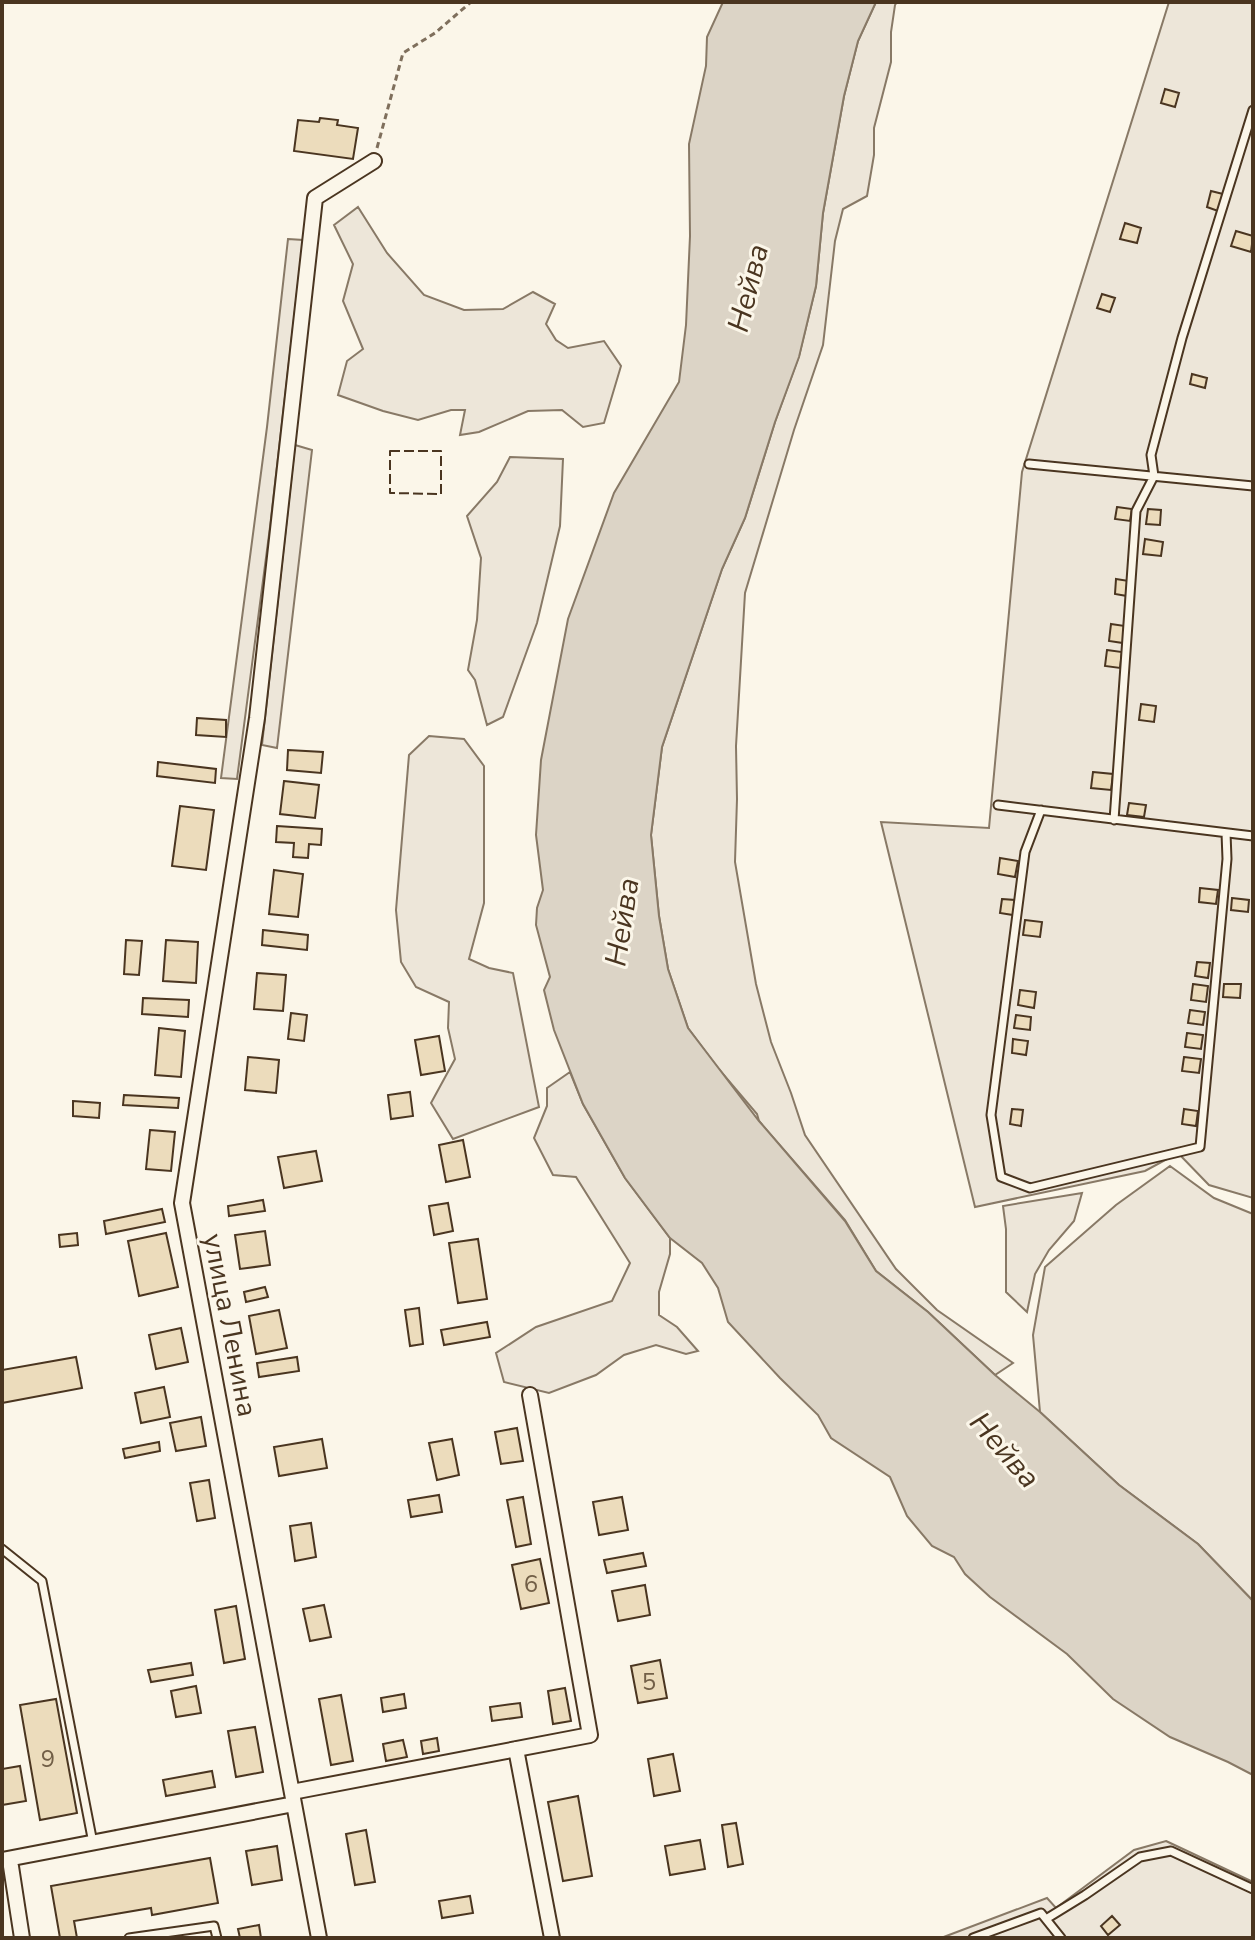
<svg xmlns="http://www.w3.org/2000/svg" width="1255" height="1940" viewBox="0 0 1255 1940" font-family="'Nunito Sans',sans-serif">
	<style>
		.green { fill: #ede6d9; stroke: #887966; stroke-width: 2 }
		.water { fill: #dcd4c6; stroke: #887966; stroke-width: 2 }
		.building { fill: #ecdcbc; stroke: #4a3520; stroke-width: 2 }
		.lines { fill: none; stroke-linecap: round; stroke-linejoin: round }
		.service-casing { stroke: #4a3520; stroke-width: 11 }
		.minor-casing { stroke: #4a3520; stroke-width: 18 }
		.path { stroke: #7f6f5c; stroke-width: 3; stroke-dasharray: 6 4; stroke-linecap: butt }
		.service { stroke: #fbf6e9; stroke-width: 7 }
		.minor { stroke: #fbf6e9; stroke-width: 14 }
		.fence { stroke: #4a3520; stroke-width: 2; stroke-dasharray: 10 4; stroke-linecap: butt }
		.labels { text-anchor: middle; stroke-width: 6; stroke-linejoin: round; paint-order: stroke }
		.number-label { font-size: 24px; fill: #725f47 }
		.street-label { font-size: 28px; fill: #4a3520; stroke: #fbf6e9 }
		.water-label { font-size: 30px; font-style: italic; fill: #4a3520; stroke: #fbf6e9 }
	</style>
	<rect width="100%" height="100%" fill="#fbf6e9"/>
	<path class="green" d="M876,2H897L895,5L891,32V62L874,128V155L867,196L843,209L835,241L823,345L794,430L745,593L736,746L737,799L735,862L756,984L771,1042L791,1093L805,1135L896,1269L937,1310L1013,1363L995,1375L928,1312L876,1271L845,1220L759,1121L757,1114L717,1067L688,1028L668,969L659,916L651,835L662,747L722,569L745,518L775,422L799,356L816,286L823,213L844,96L858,41Z
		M1169,2H1253V1198L1209,1185L1178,1153L1145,1171L975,1207L881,822L989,828L1022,472Z
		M358,207L387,253L424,295L464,310L503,309L533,292L555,304L546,324L556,340L568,348L604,341L621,366L604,423L583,427L562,410L528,411L479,432L460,435L465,410H451L418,420L383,411L338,395L347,361L363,349L343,301L353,264L334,225Z
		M288,239L303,240L270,527L237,779L221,778L267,427Z
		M295,445L312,450L277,748L262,745Z
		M510,457L563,459L560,526L537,623L503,717L487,725L475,680L468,670L477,620L481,558L467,516L497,482Z
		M429,736L464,739L484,766V903L469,959L489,968L513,973L539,1107L453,1139L431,1103L455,1059L448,1028L449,1002L416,987L401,962L396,910L409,755Z
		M570,1072L583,1104L625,1178L670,1238V1254L659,1292V1315L677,1327L698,1351L686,1354L656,1345L624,1355L596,1375L549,1393L504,1382L496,1353L536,1327L612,1301L630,1263L576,1177L553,1175L534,1138L547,1106V1088Z
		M1170,1166L1214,1198L1253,1214V1601L1198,1544L1119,1485L1040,1412L1033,1335L1045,1267L1116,1205Z
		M1082,1193L1074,1221L1049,1250L1035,1274L1027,1312L1006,1292V1229L1003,1206Z
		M1166,1841L1253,1882V1938H941L1047,1898L1056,1908L1134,1850Z"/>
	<path class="water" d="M723,2H876L858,41L844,96L823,213L816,286L799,357L775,422L745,518L722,569L662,747L651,835L659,916L668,969L688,1028L759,1121L845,1221L876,1271L928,1312L995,1375L1040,1412L1119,1485L1198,1544L1253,1601V1775L1228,1762L1170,1737L1113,1699L1067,1654L990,1597L965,1574L954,1557L932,1546L907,1516L890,1477L831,1438L818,1415L780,1378L728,1322L718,1288L702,1263L670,1238L625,1178L583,1104L554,1030L544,990L550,977L536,925L537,908L543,890L536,835L541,760L568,619L614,493L679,382L686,325L690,236L689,144L706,66L707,37Z"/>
	<path class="building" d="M1165,89L1179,93L1175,107L1161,103Z
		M320,118L338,120L337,125L358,128L353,159L294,151L298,120L319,122Z
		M1211,191L1223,194L1218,211L1207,207Z
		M1125,223L1141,228L1137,243L1120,239Z
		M1236,231L1253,236L1251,252L1231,246Z
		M1102,294L1115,298L1110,312L1097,308Z
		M1192,374L1207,378L1205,388L1190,384Z
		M1117,507L1132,509L1130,521L1115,519Z
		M1148,509L1161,510L1160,525L1146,524Z
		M1145,539L1163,542L1161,556L1143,554Z
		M1116,579L1129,581L1127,596L1115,594Z
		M1111,624L1125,626L1123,643L1109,641Z
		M1107,650L1122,652L1120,668L1105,666Z
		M1141,704L1156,706L1154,722L1139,720Z
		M197,718L226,720V737L196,735Z
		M288,750L323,752L321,773L287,770Z
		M158,762L216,769L215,783L157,776Z
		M1093,772L1113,774L1111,790L1091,788Z
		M284,781L319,785L315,818L280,814Z
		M1129,803L1146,805L1144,817L1127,815Z
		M180,806L214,810L206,870L172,866Z
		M277,826L322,829L321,845L309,844L308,858L293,857L294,843L276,842Z
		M1000,858L1018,861L1015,877L998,874Z
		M274,870L303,874L298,917L269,914Z
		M1200,888L1218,890L1216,904L1199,902Z
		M1232,898L1249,900L1248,912L1231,910Z
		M1002,899L1015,900L1013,915L1000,913Z
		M1025,920L1042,922L1040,937L1023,935Z
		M263,930L308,935L307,950L262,945Z
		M126,940L142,941L139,975L124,974Z
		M166,940L198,942L196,983L163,981Z
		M1197,962L1210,963L1208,978L1195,976Z
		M257,973L286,975L283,1011L254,1009Z
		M1193,984L1208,986L1206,1002L1191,1000Z
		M1224,984H1241L1240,998L1223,997Z
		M1020,990L1036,992L1034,1008L1018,1005Z
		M143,998L189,1000L188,1017L142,1014Z
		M1190,1010L1205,1012L1203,1025L1188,1023Z
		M291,1013L307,1015L304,1041L288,1039Z
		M1016,1015L1031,1017L1030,1030L1014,1028Z
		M159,1028L185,1031L181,1077L155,1075Z
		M1187,1033L1203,1035L1201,1049L1185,1047Z
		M439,1036L445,1071L421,1075L415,1040Z
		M1013,1039L1028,1041L1026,1055L1012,1053Z
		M248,1057L279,1060L276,1093L245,1090Z
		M1184,1057L1201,1059L1199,1073L1182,1071Z
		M410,1092L413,1116L391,1119L388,1095Z
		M124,1095L179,1098L178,1108L123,1105Z
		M73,1101L100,1103L99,1118L73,1116Z
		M1012,1109L1023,1110L1021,1126L1010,1124Z
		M1184,1109L1198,1111L1196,1126L1182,1124Z
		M150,1130L175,1132L171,1171L146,1169Z
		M463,1140L470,1177L446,1182L439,1145Z
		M316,1151L322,1181L284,1188L278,1157Z
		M263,1200L265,1211L229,1216L228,1206Z
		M448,1203L453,1231L434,1235L429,1206Z
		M162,1209L165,1222L106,1234L104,1221Z
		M265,1231L270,1265L240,1269L235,1235Z
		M77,1233L78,1245L60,1247L59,1235Z
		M166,1233L178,1287L139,1296L128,1241Z
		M478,1239L487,1299L458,1303L449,1243Z
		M265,1287L268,1297L246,1302L244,1292Z
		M419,1308L423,1344L410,1346L405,1310Z
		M279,1310L287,1348L256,1354L249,1316Z
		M487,1322L490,1337L444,1345L441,1330Z
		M181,1328L188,1362L156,1369L149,1335Z
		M76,1357L82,1388L2,1403V1370Z
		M297,1357L299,1371L259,1377L257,1363Z
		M164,1387L170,1417L141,1423L135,1393Z
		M201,1417L206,1446L176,1451L170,1423Z
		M517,1428L523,1461L501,1464L495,1432Z
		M322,1439L327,1468L279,1476L274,1447Z
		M452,1439L459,1475L437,1480L429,1443Z
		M159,1442L160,1451L125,1458L123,1449Z
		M209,1480L215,1518L197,1521L190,1483Z
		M439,1495L442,1512L411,1517L408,1500Z
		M523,1497L531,1544L516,1547L507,1500Z
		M622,1497L628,1530L599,1535L593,1502Z
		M311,1523L316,1557L295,1561L290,1526Z
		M643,1553L646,1566L607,1573L604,1560Z
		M540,1559L549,1603L521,1609L512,1565Z
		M645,1585L650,1615L618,1621L612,1591Z
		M324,1605L331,1637L310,1641L303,1609Z
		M236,1606L245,1659L224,1663L215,1610Z
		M660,1660L667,1698L638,1703L631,1666Z
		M191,1663L193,1675L151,1682L148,1670Z
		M196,1686L201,1713L176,1717L171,1691Z
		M565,1688L571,1721L553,1724L548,1691Z
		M404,1694L406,1708L383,1712L381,1698Z
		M341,1695L353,1761L331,1765L319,1699Z
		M56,1699L77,1813L40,1820L20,1705Z
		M520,1703L522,1717L492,1721L490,1707Z
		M255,1727L263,1772L236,1777L228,1731Z
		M437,1738L439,1751L423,1754L421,1741Z
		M403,1740L407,1757L386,1761L383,1744Z
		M673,1754L680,1791L654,1796L648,1759Z
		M20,1766L26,1801L2,1805V1769Z
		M212,1771L215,1787L166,1796L163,1780Z
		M578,1796L592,1876L563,1881L548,1802Z
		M736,1823L743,1864L728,1867L722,1825Z
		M366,1830L375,1882L355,1885L346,1834Z
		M700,1840L705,1869L670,1875L665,1846Z
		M277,1846L282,1880L252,1885L246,1851Z
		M210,1858L218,1903L152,1915L151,1908L74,1921L77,1938H60L51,1886Z
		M470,1896L473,1913L442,1918L439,1901Z
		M1112,1916L1120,1925L1108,1935L1101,1926Z
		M259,1925L261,1938H240L238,1929Z"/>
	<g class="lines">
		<defs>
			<path id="service" d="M1029,464L1253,486
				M998,805L1253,836
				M1041,810L1025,852L991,1115L1001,1177L1030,1188L1200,1147L1227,859L1226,833
				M1114,820L1136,511L1154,476L1151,455L1182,338L1253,110
				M2,1549L42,1581L93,1843
				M1046,1919L1085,1895L1140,1857L1171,1851L1253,1889
				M129,1938L214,1926L217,1938
				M973,1938L1041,1913L1061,1938"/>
			<path id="minor" d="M516,1749L552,1938
				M292,1792L590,1735L530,1395
				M2,1860L294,1804
				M10,1860L22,1938
				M319,1938L182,1203L257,718L315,198L374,161"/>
		</defs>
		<use href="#service" class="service-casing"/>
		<use href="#minor" class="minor-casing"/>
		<path class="path" d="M377,148L403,53L435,33L471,2"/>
		<use href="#service" class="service"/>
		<use href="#minor" class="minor"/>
		<path class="fence" d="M390,451H441V494L390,493Z"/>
	</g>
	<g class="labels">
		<g class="number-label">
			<text x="531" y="1592">6</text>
			<text x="649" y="1690">5</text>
			<text x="48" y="1767">9</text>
		</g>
		<g class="street-label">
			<text transform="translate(231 1325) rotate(79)" y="10">улица Ленина</text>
		</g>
		<g class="water-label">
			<text transform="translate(748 288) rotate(-76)" y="10">Нейва</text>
			<text transform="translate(622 922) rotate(-81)" y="10">Нейва</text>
			<text transform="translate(1005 1450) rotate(49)" y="10">Нейва</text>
		</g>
	</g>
	<rect width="1255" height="1940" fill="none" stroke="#4a3520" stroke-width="8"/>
</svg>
